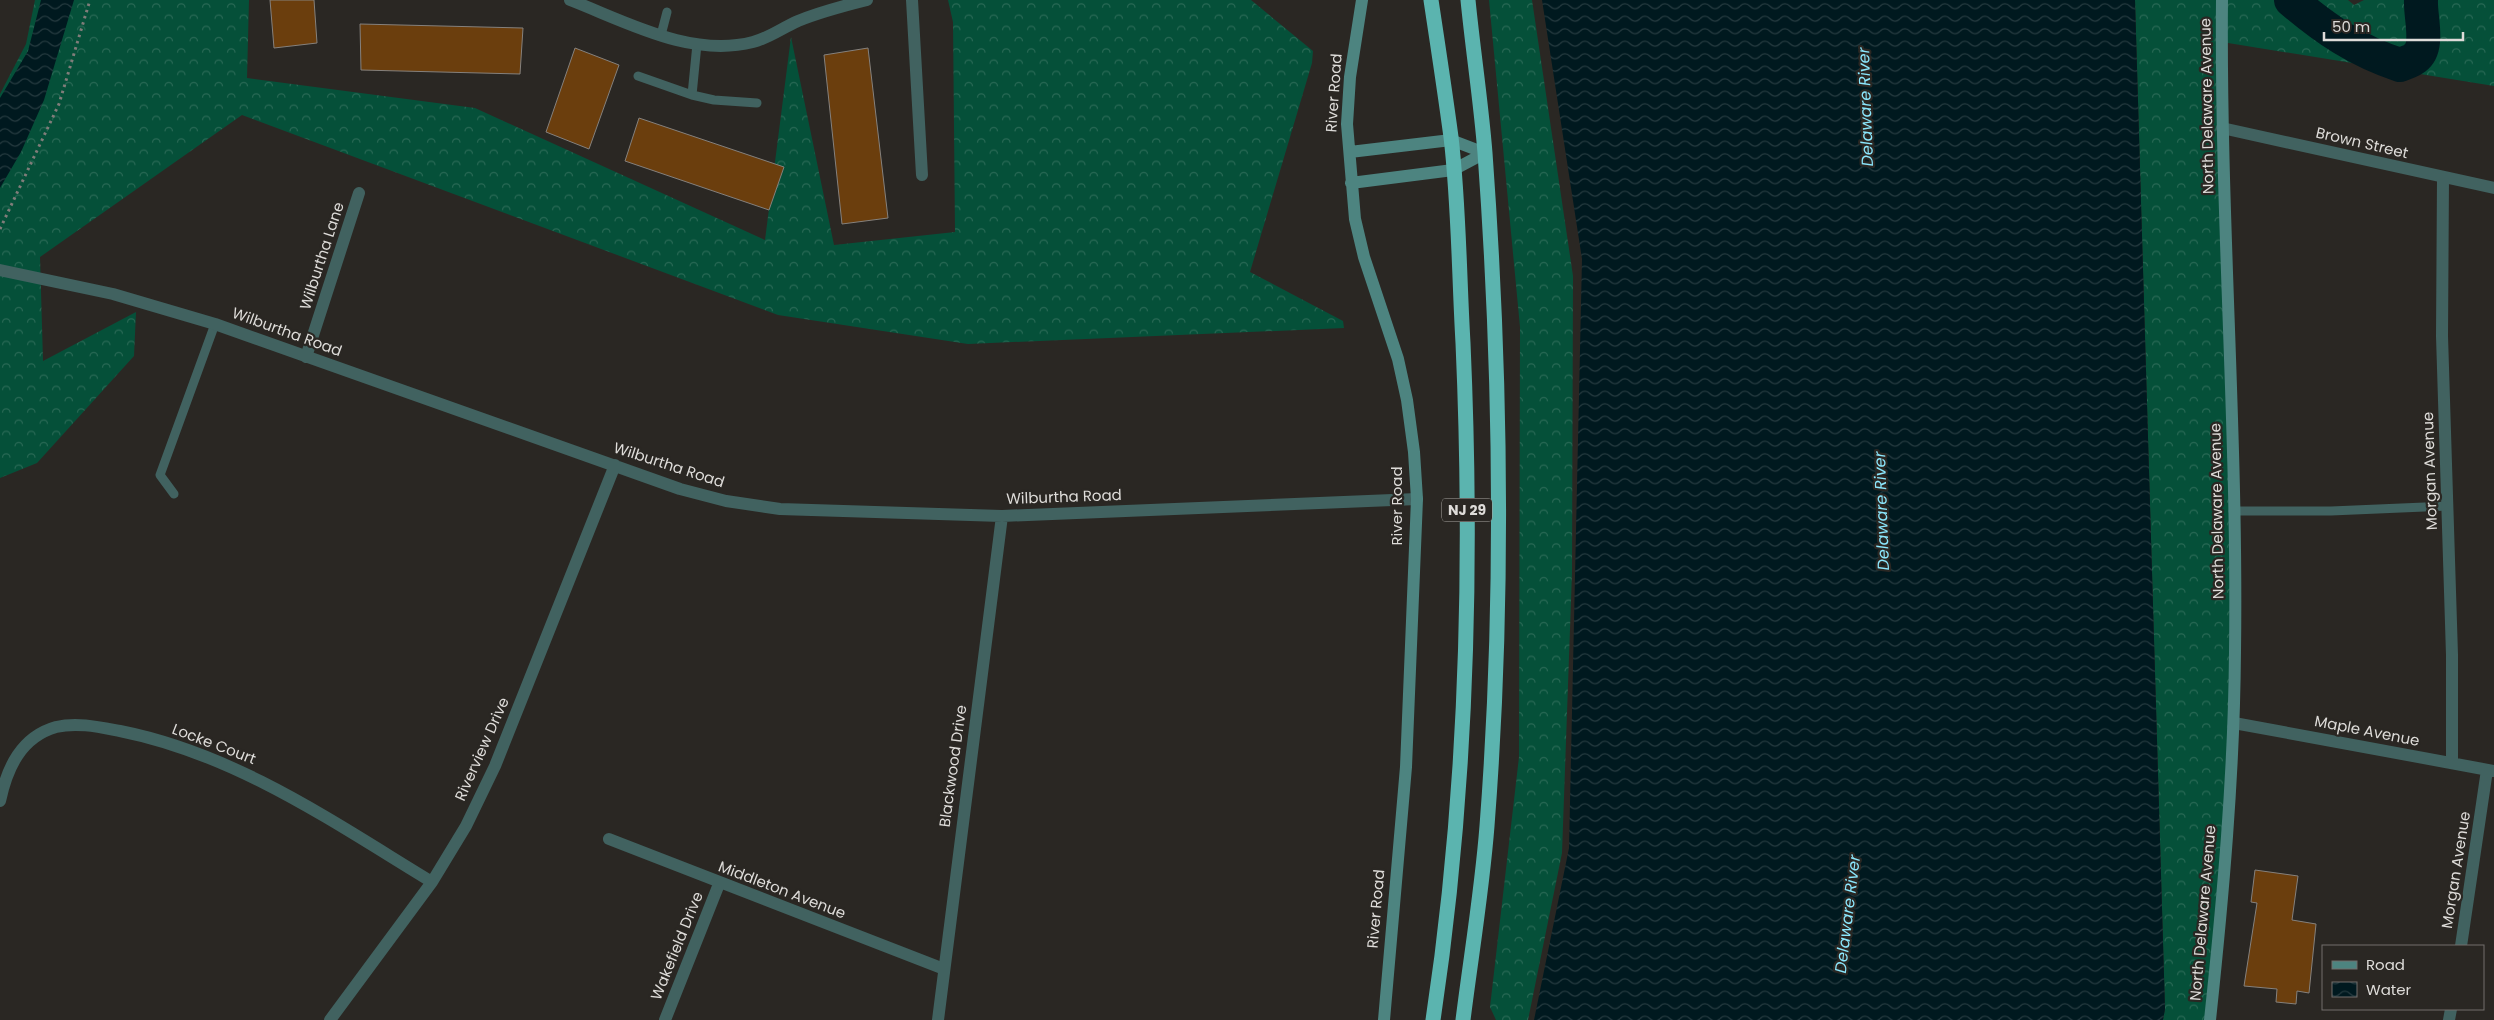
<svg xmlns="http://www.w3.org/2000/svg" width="2494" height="1020" viewBox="0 0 2494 1020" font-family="Poppins,sans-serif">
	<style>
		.forest { fill: url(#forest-crowns) }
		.water { fill: url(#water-waves) }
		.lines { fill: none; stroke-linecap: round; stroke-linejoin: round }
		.river { stroke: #00191f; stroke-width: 34 }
		.building { fill: #6b3e0d; stroke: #85817d }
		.path { stroke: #807d7a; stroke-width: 3; stroke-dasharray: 2.5 4; stroke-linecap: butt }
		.lane { stroke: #416260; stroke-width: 9 }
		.street { stroke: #416260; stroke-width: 12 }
		.secondary { stroke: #4d8480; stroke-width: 12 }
		.highway { stroke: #5bb4af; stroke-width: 15 }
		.labels { text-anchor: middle; stroke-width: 4.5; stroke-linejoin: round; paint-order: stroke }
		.shield { fill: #2a2723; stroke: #a8a6a2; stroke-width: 1 }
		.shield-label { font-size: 14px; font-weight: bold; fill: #dedcd9 }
		.street-label { font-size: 15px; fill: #dedcd9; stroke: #2a2723 }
		.water-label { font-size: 16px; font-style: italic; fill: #8be7fd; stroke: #2a2723 }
	</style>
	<defs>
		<pattern id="forest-crowns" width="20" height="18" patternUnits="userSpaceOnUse" patternTransform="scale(1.25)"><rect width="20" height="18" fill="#055039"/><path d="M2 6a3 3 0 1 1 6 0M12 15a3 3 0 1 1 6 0" fill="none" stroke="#296955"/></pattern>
		<pattern id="water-waves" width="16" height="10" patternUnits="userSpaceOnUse" patternTransform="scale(1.25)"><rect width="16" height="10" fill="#00191f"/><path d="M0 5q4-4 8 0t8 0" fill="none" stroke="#253a3f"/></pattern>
	</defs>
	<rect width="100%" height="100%" fill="#2a2723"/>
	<path class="forest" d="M35,0H249L247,78L475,108L765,240L791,37L834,245L955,232L953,22L948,0H1251L1313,51L1312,63L1250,272L1343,321L1344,328L968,344L778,315L242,115L40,257L43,361L136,312L134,356L37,463L0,478V94L26,44Z
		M1489,0H1532L1573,276L1572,573L1562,853L1528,1020H1496L1490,1007L1519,757L1520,327Z
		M2135,0H2348L2354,5L2364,0H2494V86L2222,42L2234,723L2210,1020H2163L2165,1009Z"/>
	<path class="water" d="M41,0H74L44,100L21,152L0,188V98L28,51Z
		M1542,0H2135L2165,1009L2163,1020H1534L1569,848L1582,259Z"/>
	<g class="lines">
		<path class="river" d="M2291,0C2325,29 2357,51 2400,65C2405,63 2412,61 2415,58C2430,47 2420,17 2421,0"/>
	</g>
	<path class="building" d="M270,0H314L317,43L274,48Z
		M360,24L523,28L520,74L361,70Z
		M575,48L619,65L589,149L546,132Z
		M868,48L888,218L842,224L824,55Z
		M639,118L784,167L769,210L625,161Z
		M2255,870L2298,876L2292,920L2316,924L2309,993L2297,991L2296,1004L2276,1002L2277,989L2244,986L2257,903L2251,902Z"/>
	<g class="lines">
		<path class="path" d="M0,229L59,104L90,0"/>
		<path class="lane" d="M661,35L667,12
			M638,76L692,95L714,100L757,103
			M692,95L697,44
			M174,494L160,475L215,324
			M2233,511H2331L2448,506"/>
		<path class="street" d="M570,0C627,22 691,58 753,42C769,38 782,28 798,21C820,12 843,6 867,0
			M912,0L922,175
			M2222,128L2494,188
			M2443,178L2442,336L2452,655V763
			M0,270L113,294L215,324L680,489L726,501L780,509L1002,516L1417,499
			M306,357L359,193
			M2234,723L2494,771
			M0,801C7,768 21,737 56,727C77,722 99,727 120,731C236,754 333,822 432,882
			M609,839L944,969
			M2461,946L2487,770
			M330,1020L432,882L466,826L495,766L615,465
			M665,1020L719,884
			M938,1020L1002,516
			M2449,1020L2451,1009"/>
		<path class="secondary" d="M1362,0L1350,77L1347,124L1355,219L1364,257L1398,359L1407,400L1414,452L1417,499L1406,767L1384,1020
			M1350,152L1451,140L1485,153
			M1351,183L1453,170L1485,153
			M2210,1020C2223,898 2234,775 2235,652C2238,434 2220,217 2222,0"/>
		<path class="highway" d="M1431,0C1438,46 1445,92 1451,137C1459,205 1459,275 1463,343C1473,569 1467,796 1433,1020
			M1463,1020C1471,956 1482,891 1487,826C1504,605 1501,374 1485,153C1481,102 1473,51 1468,0"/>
	</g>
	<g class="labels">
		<rect class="shield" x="1442" y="498.5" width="50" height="23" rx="4"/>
		<g class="shield-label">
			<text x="1467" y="515">NJ 29</text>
		</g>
		<g class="street-label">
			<text transform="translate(1334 93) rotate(-86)" y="5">River Road</text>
			<text transform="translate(2207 106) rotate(-91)" y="5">North Delaware Avenue</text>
			<text transform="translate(2362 143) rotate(13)" y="5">Brown Street</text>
			<text transform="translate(322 256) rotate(-72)" y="5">Wilburtha Lane</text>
			<text transform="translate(287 332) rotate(20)" y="5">Wilburtha Road</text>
			<text transform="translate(669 465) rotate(18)" y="5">Wilburtha Road</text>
			<text transform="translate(2430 471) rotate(-92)" y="5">Morgan Avenue</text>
			<text transform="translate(1064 497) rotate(-2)" y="5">Wilburtha Road</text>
			<text transform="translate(1397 506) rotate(-90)" y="5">River Road</text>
			<text transform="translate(2217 511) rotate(-91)" y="5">North Delaware Avenue</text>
			<text transform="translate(2367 731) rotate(11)" y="5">Maple Avenue</text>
			<text transform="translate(214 744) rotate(21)" y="5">Locke Court</text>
			<text transform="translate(482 749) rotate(-66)" y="5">Riverview Drive</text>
			<text transform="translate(953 766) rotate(-82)" y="5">Blackwood Drive</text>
			<text transform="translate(2456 870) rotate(-81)" y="5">Morgan Avenue</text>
			<text transform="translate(782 890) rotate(21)" y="5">Middleton Avenue</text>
			<text transform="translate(1376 909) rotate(-85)" y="5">River Road</text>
			<text transform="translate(2203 913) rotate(-85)" y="5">North Delaware Avenue</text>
			<text transform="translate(677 946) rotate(-68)" y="5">Wakefield Drive</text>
		</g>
		<g class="water-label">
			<text transform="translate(1865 107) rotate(-92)" y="6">Delaware River</text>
			<text transform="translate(1881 511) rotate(-92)" y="6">Delaware River</text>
			<text transform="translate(1847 914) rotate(-83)" y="6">Delaware River</text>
		</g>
	</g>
	<rect x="2322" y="945" width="162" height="65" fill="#2a2723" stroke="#726f6c"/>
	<rect x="2332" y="961" width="25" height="8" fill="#4d8480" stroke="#726f6c"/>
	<text x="2366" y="970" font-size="15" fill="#dedcd9">Road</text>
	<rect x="2332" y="982" width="25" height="15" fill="url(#water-waves)" stroke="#726f6c"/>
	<text x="2366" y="995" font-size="15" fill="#dedcd9">Water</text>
	<path d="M2324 32v8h139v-8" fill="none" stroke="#dedcd9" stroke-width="2.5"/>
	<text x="2332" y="32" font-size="15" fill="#dedcd9" stroke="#2a2723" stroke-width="4" paint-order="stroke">50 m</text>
</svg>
